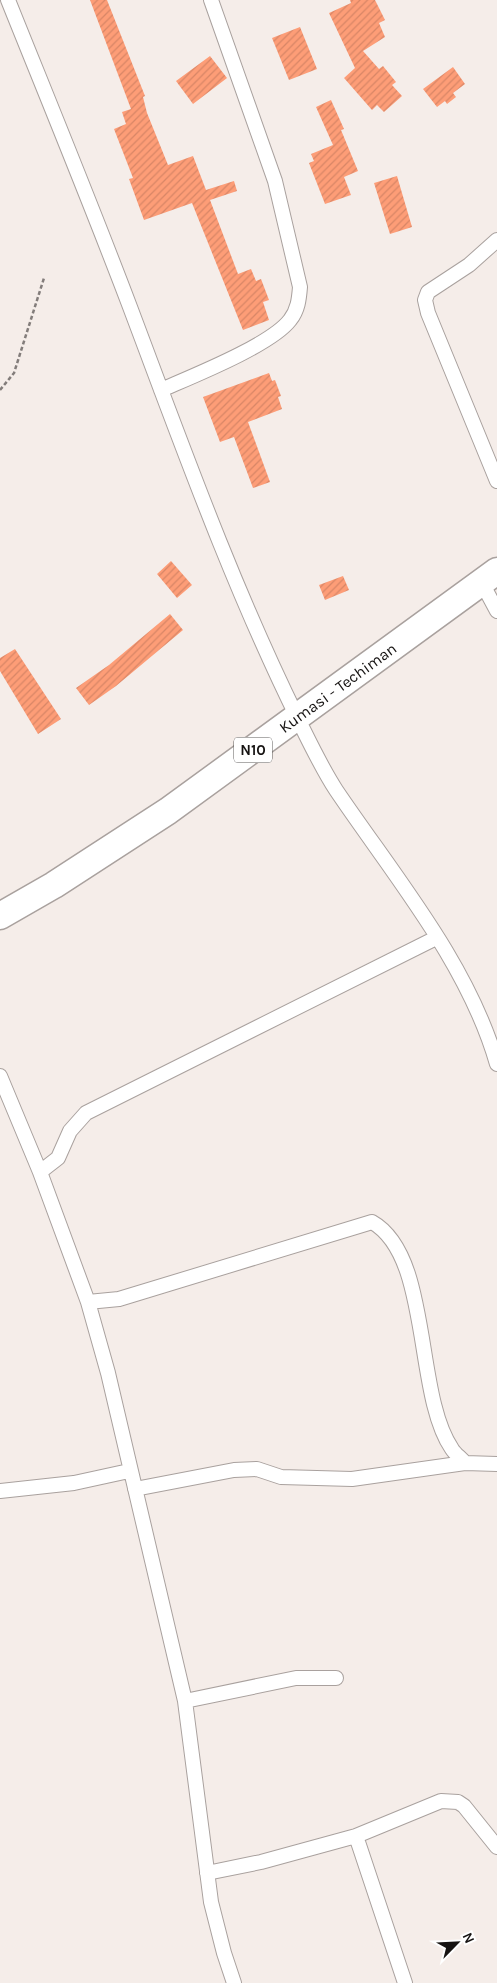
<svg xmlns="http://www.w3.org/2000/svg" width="497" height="1983" viewBox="0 0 497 1983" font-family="Karla,sans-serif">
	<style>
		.building { fill: url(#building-hatch) }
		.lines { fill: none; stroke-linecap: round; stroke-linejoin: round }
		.street-casing { stroke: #a9a19e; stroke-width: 16 }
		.highway-casing { stroke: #a9a19e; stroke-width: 29 }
		.path { stroke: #837d7b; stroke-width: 2.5; stroke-dasharray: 4 2.5; stroke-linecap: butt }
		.street { stroke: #fff; stroke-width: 14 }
		.highway { stroke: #fff; stroke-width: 26 }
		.labels { text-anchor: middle; stroke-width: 4.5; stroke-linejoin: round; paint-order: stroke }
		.shield { fill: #fff; stroke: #5c5a59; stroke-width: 1 }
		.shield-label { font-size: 15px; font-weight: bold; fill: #161312 }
		.street-label { font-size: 16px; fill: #161312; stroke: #fff }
	</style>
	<defs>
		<pattern id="building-hatch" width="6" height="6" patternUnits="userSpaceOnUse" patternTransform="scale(1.25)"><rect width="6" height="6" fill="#fd9d77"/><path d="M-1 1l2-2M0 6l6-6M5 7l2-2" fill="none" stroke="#d88666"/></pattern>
	</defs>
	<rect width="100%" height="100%" fill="#f5ede9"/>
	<path class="building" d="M90,0H107L145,96L143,97L147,113L168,165L193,156L206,190L234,181L237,191L210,200L238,274L251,269L256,281L261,279L269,300L263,302L269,320L243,330L192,203L144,220L129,179L133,178L114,129L126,124L122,112L131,109Z
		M350,0H375L385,20L379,23L385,37L363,51L379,69L383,66L396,82L392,85L402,96L384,112L377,105L372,110L344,78L355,68L329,13L351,3Z
		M300,27L317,69L289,80L272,38Z
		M210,56L227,78L193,104L176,81Z
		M453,67L465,84L453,93L456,97L447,104L445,101L437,107L423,89Z
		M331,100L344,129L341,130L358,171L344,177L351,195L325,204L309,163L314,161L311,154L333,145L316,107Z
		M397,176L412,227L390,234L374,183Z
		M269,373L272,381L275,380L281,396L278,397L282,409L248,422L270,482L253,488L234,437L220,442L203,397Z
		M171,561L192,585L177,598L157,574Z
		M343,576L349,590L325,600L319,585Z
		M170,614L183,630L116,686L89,705L76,688L109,665Z
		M15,649L61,719L38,734L0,671V658Z"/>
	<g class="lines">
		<defs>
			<path id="street" d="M8,0C49,102 91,204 130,307C182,445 232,585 297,717C309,741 321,767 336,790C394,876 468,963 497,1064
				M497,240L469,265L428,292L425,300L428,313L497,481
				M161,390C193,376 271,345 290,320C298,310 299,299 300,287L275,181L211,0
				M482,583L497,611
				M0,1076L40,1172L88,1302L108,1373L185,1701L211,1902L224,1953L234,1983
				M40,1172L58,1158L70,1131L86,1113L436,938
				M88,1302L119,1299L372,1222C432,1256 414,1394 452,1449C455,1454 461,1458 465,1463
				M135,1489L234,1470L257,1469L281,1477L352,1479L465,1463L497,1464
				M0,1491L74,1483L129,1471
				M185,1701L296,1678H336
				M356,1836L405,1983
				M207,1873L261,1862L356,1836L441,1801L458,1802L464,1806L497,1847"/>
			<g id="highway">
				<path id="s1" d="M0,916L54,885L168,811L497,571"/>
			</g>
		</defs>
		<use href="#street" class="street-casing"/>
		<use href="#highway" class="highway-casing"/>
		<path class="path" d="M0,390L14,373L44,278"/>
		<use href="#street" class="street"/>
		<use href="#highway" class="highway"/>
	</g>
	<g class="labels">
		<rect class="shield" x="234" y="737.5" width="38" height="25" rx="4"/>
		<g class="shield-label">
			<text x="253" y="755">N10</text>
		</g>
		<g class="street-label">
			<text dy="6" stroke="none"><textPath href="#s1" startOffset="408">Kumasi - Techiman</textPath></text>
		</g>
	</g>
	<g transform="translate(457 1943) rotate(66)" stroke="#ffffff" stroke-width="4" paint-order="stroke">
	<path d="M0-4L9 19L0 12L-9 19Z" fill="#161312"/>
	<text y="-8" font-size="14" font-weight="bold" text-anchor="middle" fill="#161312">N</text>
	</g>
</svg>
